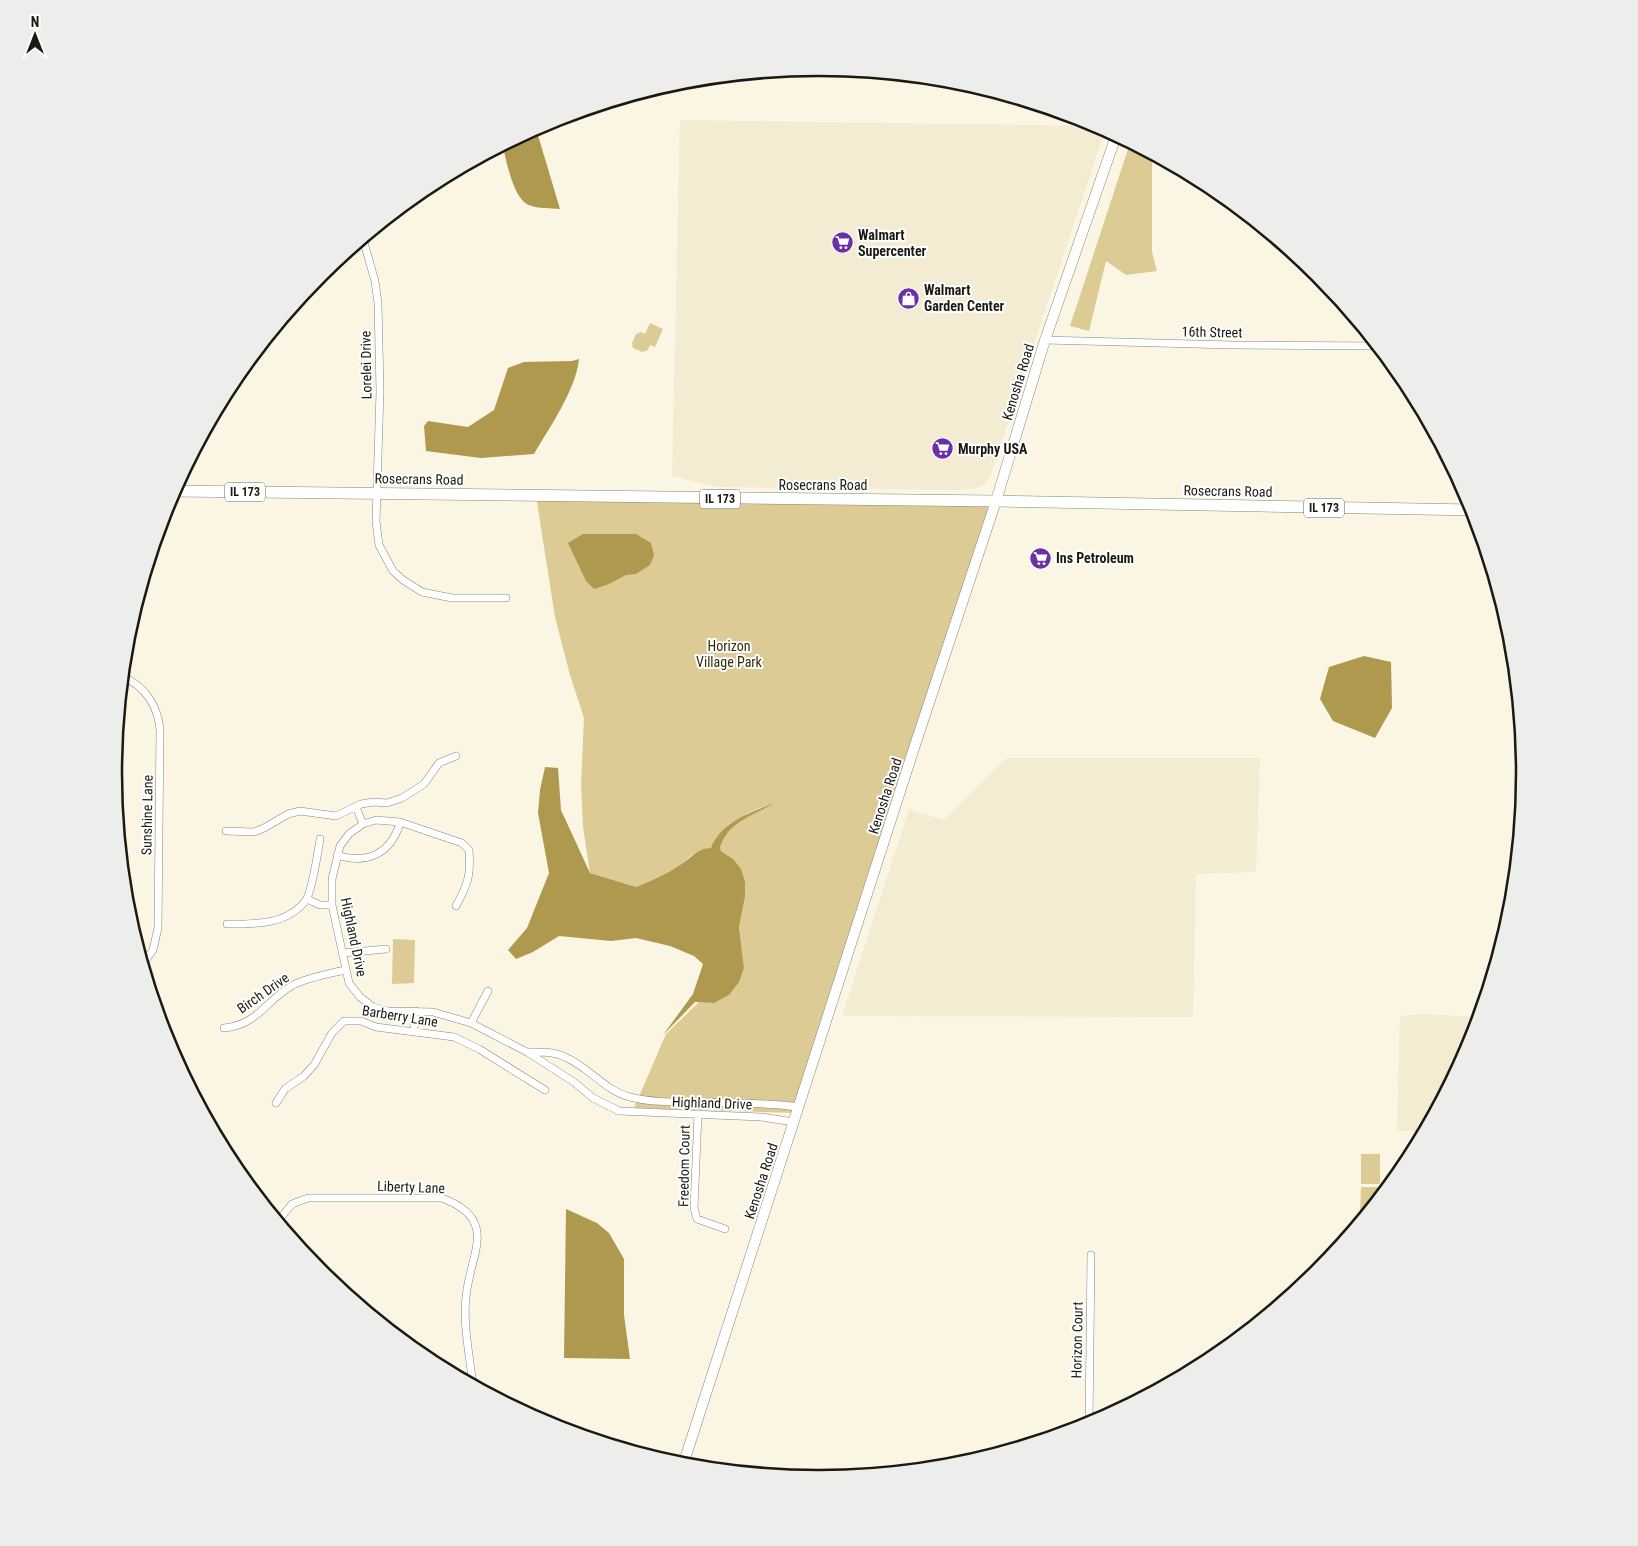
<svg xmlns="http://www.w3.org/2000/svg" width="1638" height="1546" viewBox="0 0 1638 1546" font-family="'Roboto Condensed',sans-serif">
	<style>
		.built { fill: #f3ebd2 }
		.green { fill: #dccb95 }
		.water { fill: #af994f }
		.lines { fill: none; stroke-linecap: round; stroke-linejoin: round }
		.street-casing { stroke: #8a8575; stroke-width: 8 }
		.secondary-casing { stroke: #8a8575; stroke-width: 11 }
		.primary-casing { stroke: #8a8575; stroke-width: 12 }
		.street { stroke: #fff; stroke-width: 7 }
		.secondary { stroke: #fff; stroke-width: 10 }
		.primary { stroke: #fff; stroke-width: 11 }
		.labels { text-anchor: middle; stroke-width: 4; stroke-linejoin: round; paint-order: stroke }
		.shield { fill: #fff; stroke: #5f5e59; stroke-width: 1 }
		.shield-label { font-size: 12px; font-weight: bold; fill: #1a1912 }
		.poi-label { font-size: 14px; font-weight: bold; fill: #1a1912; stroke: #fff; text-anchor: start }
		.street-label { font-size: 14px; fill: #1a1912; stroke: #fff }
		.park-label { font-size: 14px; fill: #352b09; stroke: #fff }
		.rim { fill: none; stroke: #1a1912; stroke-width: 2.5 }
	</style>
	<rect width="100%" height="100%" fill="#fbf6e4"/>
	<path class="built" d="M680,120L1098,126L1105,130L991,474L984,485L973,489L957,490L717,487L672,476Z
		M1007,758H1260L1256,872L1196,874L1193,1017L842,1016L909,809L943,820Z
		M1422,1014L1479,1017L1471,1043L1424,1131H1397L1400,1016Z"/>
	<path class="green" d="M1130,143L1152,155V252L1157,271L1126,275L1106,261L1089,331L1070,326Z
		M650,323L663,329L655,347L650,345L648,350L642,352L633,348L632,343L636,334L641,332L645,334Z
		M536,496L996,501L797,1113L634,1108L666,1034L699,1002L714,1003L729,995L744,968L739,927L745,897L733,859L721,851L719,847C729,821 749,819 770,804L750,812L729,824L711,848L692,855L682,864L659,877L636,887L590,873L583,827L581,784L584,718L570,675L555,617Z
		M393,939L415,940L414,983L392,984Z
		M1361,1154H1380V1184H1361Z
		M1361,1187H1380V1197L1363,1217H1360Z"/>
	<path class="water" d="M533,130L537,132L560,209C551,208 538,209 529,205C514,200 506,161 503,146Z
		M579,359C576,390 549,428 534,454L481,458L426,451L424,426L428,421L468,427L494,410L508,368L524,362L572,361Z
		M583,534H636L651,543L654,555L650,565L636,574L626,575L609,584L594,589L586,581L568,543Z
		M1364,656L1391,662L1392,708L1375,738L1333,721L1320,699L1329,667Z
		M545,767L558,768L561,810L590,873L636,887C651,881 666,874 680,865C691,859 697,848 711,848C721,822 749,813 774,803C752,817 729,821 720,847L721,851L733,859L741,869L745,882V897L739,927L744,968L739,982L729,995L714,1003L695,1002L663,1035L693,994L703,964L694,956L670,946L636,938L611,941L559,936L533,952L516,959L508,950L527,928L549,873L538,813L540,790Z
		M566,1209L597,1223L609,1233L624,1259V1315L630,1359L564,1358Z"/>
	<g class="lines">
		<defs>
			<path id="street" d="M363,239L375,281L378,303L380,391L376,521L379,545L393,571L403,580L422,592L452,598H506
				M1045,340L1232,345L1377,346
				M123,677C145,686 158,706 160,730L158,928L153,950L143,964
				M356,807L363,824
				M226,831L254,832L264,828L288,814L300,811L336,816L361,804L374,802L387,803L402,798L424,784L439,763L456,756
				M337,855C368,865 391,853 400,823
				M307,899L320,905H332
				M456,906C468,884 471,875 469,850L462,843L400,822L376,820L363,824L349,834L340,846L332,879V905L349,983L360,997L373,1007L388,1011L433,1012L471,1023L527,1052L574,1082L593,1098L619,1111L761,1117L794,1122
				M227,924C254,924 288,925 306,900C312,890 318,852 320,839
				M343,953L386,949
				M471,1023L488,991
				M224,1028C258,1025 266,1000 293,985C309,977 328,974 345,970
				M414,1032L415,1011
				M527,1052C540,1052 553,1051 565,1057C589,1067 605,1091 630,1097C649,1102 669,1102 688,1102C725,1103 762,1102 799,1107
				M276,1103L285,1089L304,1076L314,1065L332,1033L344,1021H361L376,1027L454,1037L479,1049L545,1090
				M698,1114L694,1208L697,1219L725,1229
				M278,1221L292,1204L308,1198H442C500,1220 470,1253 466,1297C463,1323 469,1352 472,1378L460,1377
				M472,1378L475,1385
				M1089,1425L1091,1255"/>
			<path id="secondary" d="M683,1465L916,742L996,501L1045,340L1116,136"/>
			<path id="primary" d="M174,491L996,501L1473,510"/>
		</defs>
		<use href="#street" class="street-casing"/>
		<use href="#secondary" class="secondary-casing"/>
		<use href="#primary" class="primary-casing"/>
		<use href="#street" class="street"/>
		<use href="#secondary" class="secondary"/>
		<use href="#primary" class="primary"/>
	</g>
	<defs>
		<symbol id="supermarket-disc" viewBox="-11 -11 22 22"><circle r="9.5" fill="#6c30a6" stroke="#fff"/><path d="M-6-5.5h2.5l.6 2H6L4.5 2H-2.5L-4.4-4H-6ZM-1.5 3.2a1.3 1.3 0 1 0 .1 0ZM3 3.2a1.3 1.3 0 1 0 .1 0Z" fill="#fff"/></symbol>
		<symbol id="shop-disc" viewBox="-11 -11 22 22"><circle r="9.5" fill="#6c30a6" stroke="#fff"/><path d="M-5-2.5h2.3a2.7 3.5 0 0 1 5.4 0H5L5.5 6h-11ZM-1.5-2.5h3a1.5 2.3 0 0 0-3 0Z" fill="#fff"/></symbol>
	</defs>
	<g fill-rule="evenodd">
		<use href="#supermarket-disc" x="830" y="230" width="25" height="25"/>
		<use href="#shop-disc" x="896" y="286" width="25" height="25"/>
		<use href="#supermarket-disc" x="930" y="436" width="25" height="25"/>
		<use href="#supermarket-disc" x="1028" y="546" width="25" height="25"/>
	</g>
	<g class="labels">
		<g class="shield">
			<rect x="225" y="482.5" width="40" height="19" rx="4"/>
			<rect x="700" y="489.5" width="40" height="19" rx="4"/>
			<rect x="1304" y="498.5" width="40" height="19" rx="4"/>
		</g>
		<g class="shield-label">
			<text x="245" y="496">IL 173</text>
			<text x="720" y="503">IL 173</text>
			<text x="1324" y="512">IL 173</text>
		</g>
		<g class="poi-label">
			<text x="858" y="240">Walmart<tspan x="858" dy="16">Supercenter</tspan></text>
			<text x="924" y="295">Walmart<tspan x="924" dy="16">Garden Center</tspan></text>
			<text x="958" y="454">Murphy USA</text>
			<text x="1056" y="563">Ins Petroleum</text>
		</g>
		<g class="street-label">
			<text transform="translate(1212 332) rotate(1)" y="5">16th Street</text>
			<text transform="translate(366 365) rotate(-91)" y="5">Lorelei Drive</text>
			<text transform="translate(1018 382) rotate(-73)" y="5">Kenosha Road</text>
			<text transform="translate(419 479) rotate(1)" y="5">Rosecrans Road</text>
			<text x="823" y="490">Rosecrans Road</text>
			<text transform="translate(1228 491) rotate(1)" y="5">Rosecrans Road</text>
			<text transform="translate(885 796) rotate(-72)" y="5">Kenosha Road</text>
			<text transform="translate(147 815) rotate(-89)" y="5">Sunshine Lane</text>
			<text transform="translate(354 937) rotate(78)" y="5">Highland Drive</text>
			<text transform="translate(263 993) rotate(-35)" y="5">Birch Drive</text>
			<text transform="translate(400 1016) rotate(9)" y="5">Barberry Lane</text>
			<text transform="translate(712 1103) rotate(2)" y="5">Highland Drive</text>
			<text transform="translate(684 1166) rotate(-89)" y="5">Freedom Court</text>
			<text transform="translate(761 1181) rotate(-72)" y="5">Kenosha Road</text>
			<text transform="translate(411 1187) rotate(2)" y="5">Liberty Lane</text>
			<text transform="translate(1077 1340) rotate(-89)" y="5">Horizon Court</text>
		</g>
		<g class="park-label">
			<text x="729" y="651">Horizon<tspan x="729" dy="16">Village Park</tspan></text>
		</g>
	</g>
	<path d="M0 0H1638V1546H0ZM122 773a697 697 0 1 1 1394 0a697 697 0 1 1-1394 0Z" fill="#ededec" fill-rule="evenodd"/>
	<path class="rim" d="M122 773a697 697 0 1 1 1394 0a697 697 0 1 1-1394 0Z"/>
	<g transform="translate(35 35)" stroke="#ffffff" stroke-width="4" paint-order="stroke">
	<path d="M0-4L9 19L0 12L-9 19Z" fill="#1a1912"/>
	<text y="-8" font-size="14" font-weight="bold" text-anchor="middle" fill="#1a1912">N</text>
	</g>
</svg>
